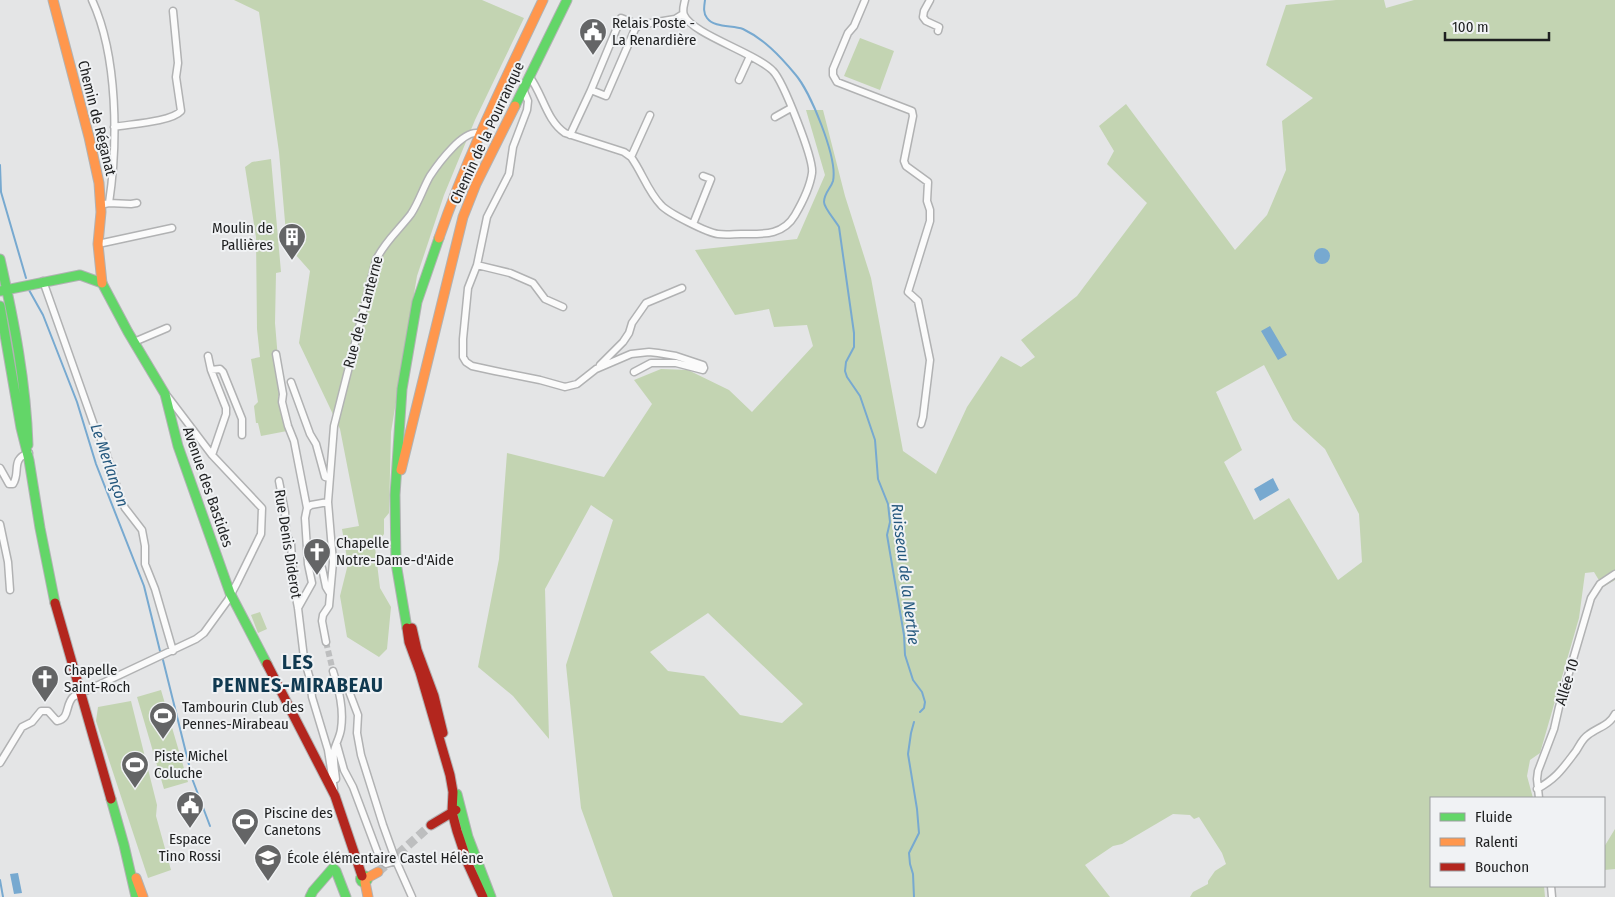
<svg xmlns="http://www.w3.org/2000/svg" width="1615" height="897" viewBox="0 0 1615 897" font-family="'Fira Sans Condensed',sans-serif">
	<style>
		.green { fill: #c3d4b2; fill-rule: evenodd }
		.water { fill: #77a9d0 }
		.lines { fill: none; stroke-linecap: round; stroke-linejoin: round }
		.stream { stroke: #77a9d0; stroke-width: 2 }
		.street-tunnel { stroke: #bdbebf; stroke-width: 6; stroke-dasharray: 6 3; stroke-linecap: butt }
		.secondary-tunnel { stroke: #bdbebf; stroke-width: 9; stroke-dasharray: 9 4.5; stroke-linecap: butt }
		.street-casing { stroke: #b1b2b3; stroke-width: 9 }
		.fast-casing { stroke: #b1b2b3; stroke-width: 11 }
		.slow-casing { stroke: #b1b2b3; stroke-width: 11 }
		.jam-casing { stroke: #b1b2b3; stroke-width: 11 }
		.street { stroke: #fbfbfb; stroke-width: 6 }
		.fast { stroke: #63d668; stroke-width: 9 }
		.slow { stroke: #ff974d; stroke-width: 9 }
		.jam { stroke: #b3261e; stroke-width: 9 }
		.labels { text-anchor: middle; stroke-width: 4; stroke-linejoin: round; paint-order: stroke }
		.poi-label { font-size: 15px; fill: #1f2021; stroke: #f0f2f4; text-anchor: start }
		.street-label { font-size: 15px; fill: #1f2021; stroke: #f0f2f4 }
		.water-label { font-size: 16px; font-style: italic; fill: #23577d; stroke: #f0f2f4 }
		.district-label { font-size: 20px; font-weight: bold; letter-spacing: 1px; fill: #103950; stroke: #f0f2f4 }
	</style>
	<rect width="100%" height="100%" fill="#e4e5e6"/>
	<path class="green" d="M234,0H482L524,18L475,120L444,195L417,276L391,432L389,513L384,519V534L375,547L380,588L391,607L387,649L379,657L347,637L340,596L348,564L342,529L359,526L340,429L299,343L310,271L287,245L279,152L259,12Z
		M1336,0H1384L1386,8L1414,0H1615V580L1603,587L1594,572L1585,573L1579,618L1540,753L1530,760L1527,776L1533,798H1431V886H1544L1545,897H1190L1193,892L1208,884V881L1215,871L1226,864L1222,853L1199,817L1194,819L1190,815L1173,814L1122,844L1113,846L1085,865L1110,897H613L581,808L566,665L613,520L591,505L545,589L549,739L513,696L478,667L499,559L507,453L604,477L652,404L634,380L661,369L688,370L729,390L752,412L813,346L807,325L774,327L769,309L735,315L695,250L797,239L825,175L806,110H823L845,196L871,278L903,451L936,474L967,407L1001,356L1021,367L1035,357L1021,340L1077,296L1147,203L1107,164L1114,151L1099,126L1126,104L1235,250L1267,215L1286,170L1282,121L1313,98L1266,65L1286,5ZM1264,365L1293,420L1325,449L1359,514L1362,562L1338,580L1289,498L1254,520L1224,462L1242,450L1216,392ZM708,613L803,704L782,723L740,715L704,676L668,671L650,652Z
		M860,38L894,51L880,90L844,76Z
		M271,159L281,272L276,273L275,323L281,395L278,396L287,431L261,436L258,423H256L254,406L258,402L251,359L260,357L257,329L256,237L245,167L252,162Z
		M260,612L267,629L258,633L251,615Z
		M161,690L188,782L164,789L137,697Z
		M131,701L157,805L156,816L171,870L148,878L96,721L98,707Z
		M1615,829V869L1604,870V847Z"/>
	<path class="water" d="M1314 256a8 8 0 1 1 16 0a8 8 0 1 1-16 0Z
		M1270,326L1287,355L1278,360L1261,331Z
		M1273,478L1279,490L1260,501L1254,489Z
		M18,873L22,893L14,894L10,874Z"/>
	<g class="lines">
		<path class="stream" d="M705,0C704,7 703,13 707,18C714,28 733,25 743,29C764,39 780,56 795,74C810,91 838,158 833,181C831,188 824,193 824,202C824,208 835,220 839,227L854,333V347L846,362L845,371L847,377L860,396L875,440L878,479L888,504L890,522L887,535L904,635L905,655L913,680L922,692L925,702L924,708L920,712
			M0,165L1,192L26,278
			M29,290L43,315L77,402L96,464L144,586L160,651
			M163,660L193,781L210,826
			M0,880L3,897
			M914,897L913,874L910,864L909,853L919,833L917,809L908,754L911,733L914,722"/>
		<path class="street-tunnel" d="M326,642L333,671"/>
		<path class="secondary-tunnel" d="M378,872L431,825"/>
		<defs>
			<path id="street" d="M92,0C118,56 118,143 109,203L100,205
				M865,0L854,26L848,33L833,69V75L837,82L912,111L913,116L904,161L906,166L928,182L927,201L930,210V221L908,292L918,301L930,360L923,417L921,424
				M930,0L924,11L923,17L926,21L939,27L938,31
				M529,76C543,94 546,120 565,133L624,152L631,157C642,172 648,192 661,205C668,213 708,233 718,234C726,235 734,234 741,234C762,234 783,236 795,215C802,203 810,187 812,173C814,159 783,81 773,71C756,53 692,34 684,15C682,10 684,5 685,0
				M739,80L750,56
				M523,89L528,101L527,110L513,147L509,174L487,217L477,265L468,288L463,339V357L466,362L472,366L495,371L540,380L565,387L577,384L596,369L631,354L649,352L658,353L676,356L703,365L704,368
				M591,90L621,18L639,25
				M775,117L791,108
				M114,127C130,124 171,122 181,111L176,77L178,63L173,11
				M570,135L591,90L606,96L635,29L639,25L675,19L683,14
				M631,157L650,115
				M109,203L131,204L137,203
				M693,224L711,179L703,176
				M98,244L172,228
				M477,265L510,273L533,283L545,299L563,307
				M43,281L95,428L103,443L121,500L125,508L142,530L145,546V564L155,589L173,651
				M134,342L167,328
				M276,354L283,394L282,402L288,426L294,441L307,508
				M208,356L211,370L226,408V414L212,455
				M600,365L623,342L629,333L632,323L646,303L682,288
				M211,370L220,369L223,372L242,419V435
				M634,372L651,363H676L703,370L704,368
				M291,382L310,434L316,444L325,477L329,478
				M0,468L9,484H13C21,472 10,459 29,453
				M279,481L285,512L286,534L291,544L294,587L298,608L304,658L310,679L312,697L328,750L334,789
				M0,524L8,562L10,590
				M322,568L326,587L329,592
				M298,608L312,583L308,564L305,518L307,508L311,505L328,502
				M326,642L322,621L323,615L329,606L333,562L328,502L334,426L376,260C385,241 399,230 411,214C419,202 423,188 430,176C438,164 465,127 480,134
				M333,671C339,690 344,709 341,729C340,737 335,745 334,751C333,760 335,770 336,779
				M347,686L358,715L357,733L361,755L383,825L396,861
				M337,745L344,770L353,787L380,859L386,864L396,861L412,897
				M0,763L22,727L32,722L41,711H48L57,721C70,719 65,705 73,697L196,639L204,633L228,600L237,583L261,534L262,508L212,455L168,397
				M1537,789C1557,778 1563,768 1576,751C1580,745 1582,739 1588,735C1598,727 1609,726 1615,714
				M1539,798L1537,779L1538,771L1554,729L1559,707L1591,598L1600,584L1615,574
				M1551,886L1552,897"/>
			<path id="fast" d="M515,106L567,0
				M0,259C14,321 26,382 28,445
				M0,291L80,275L102,283L128,332L165,394L178,446L230,593L267,664
				M0,306L21,428L29,460L40,528L55,603
				M407,628L396,563L395,495L402,389L417,302L439,238
				M457,794L468,837L491,897
				M111,799L124,845L136,897
				M360.5 879a3.5 3.5 0 1 1 7 0a3.5 3.5 0 1 1-7 0Z
				M310,897L313,891L333,868L336,871L346,897"/>
			<path id="slow" d="M53,0L89,137L99,183L101,212L98,244L102,283
				M439,238C467,156 506,78 543,0
				M401,470L463,217L476,184L515,106
				M136,878L143,897
				M367,878L378,872
				M365,882L368,897"/>
			<path id="jam" d="M55,603L111,799
				M407,628L409,642L420,672L450,775L453,792L452,812L457,831L468,864L483,897
				M412,628L417,650L434,696L443,733
				M267,664L335,796L362,876
				M431,825L456,810"/>
		</defs>
		<use href="#street" class="street-casing"/>
		<use href="#fast" class="fast-casing"/>
		<use href="#slow" class="slow-casing"/>
		<use href="#jam" class="jam-casing"/>
		<use href="#street" class="street"/>
		<use href="#fast" class="fast"/>
		<use href="#slow" class="slow"/>
		<use href="#jam" class="jam"/>
	</g>
	<defs>
		<symbol id="civic-pin" viewBox="-11 -11 22 30"><path d="M0 17L-7.5 6A9.5 9.5 0 1 1 7.5 6Z" fill="#646566" stroke="#f0f2f4"/><path d="M-.6-6.5H3V-4.5H.6V-3L4-1V1h2V6H-6V1h2V-1L-.6-3ZM-1.2 2.5V6h2.4V2.5Z" fill="#fff"/></symbol>
		<symbol id="building-pin" viewBox="-11 -11 22 30"><path d="M0 17L-7.5 6A9.5 9.5 0 1 1 7.5 6Z" fill="#646566" stroke="#f0f2f4"/><path d="M-4-6H4V6H1V3H-1V6H-4ZM-2.5-4.3h1.7v1.8h-1.7ZM.8-4.3h1.7v1.8H.8ZM-2.5-1h1.7V.8h-1.7ZM.8-1h1.7V.8H.8Z" fill="#fff"/></symbol>
		<symbol id="church-pin" viewBox="-11 -11 22 30"><path d="M0 17L-7.5 6A9.5 9.5 0 1 1 7.5 6Z" fill="#646566" stroke="#f0f2f4"/><path d="M-1.2-6h2.4v3.5h3.3v2.4h-3.3V6h-2.4V-.1h-3.3v-2.4h3.3Z" fill="#fff"/></symbol>
		<symbol id="stadium-pin" viewBox="-11 -11 22 30"><path d="M0 17L-7.5 6A9.5 9.5 0 1 1 7.5 6Z" fill="#646566" stroke="#f0f2f4"/><path d="M0-5a6.5 5 0 1 0 0 10a6.5 5 0 1 0 0-10ZM-3.5-1.8h7v3.6h-7Z" fill="#fff"/></symbol>
		<symbol id="school-pin" viewBox="-11 -11 22 30"><path d="M0 17L-7.5 6A9.5 9.5 0 1 1 7.5 6Z" fill="#646566" stroke="#f0f2f4"/><path d="M0-5L7-2L0 1L-7-2ZM-4 1L0 2.5L4 1V4Q0 6-4 4Z" fill="#fff"/></symbol>
	</defs>
	<g fill-rule="evenodd">
		<use href="#civic-pin" x="577" y="16" width="32" height="43"/>
		<use href="#building-pin" x="276" y="221" width="32" height="43"/>
		<use href="#church-pin" x="301" y="536" width="32" height="43"/>
		<use href="#church-pin" x="29" y="663" width="32" height="43"/>
		<use href="#stadium-pin" x="147" y="700" width="32" height="43"/>
		<use href="#stadium-pin" x="119" y="749" width="32" height="43"/>
		<use href="#civic-pin" x="174" y="789" width="32" height="43"/>
		<use href="#stadium-pin" x="229" y="806" width="32" height="43"/>
		<use href="#school-pin" x="252" y="842" width="32" height="43"/>
	</g>
	<g class="labels">
		<g class="poi-label">
			<text x="612" y="28">Relais Poste -<tspan x="612" dy="17">La Renardière</tspan></text>
			<text x="273" y="233" text-anchor="end">Moulin de<tspan x="273" dy="17">Pallières</tspan></text>
			<text x="336" y="548">Chapelle<tspan x="336" dy="17">Notre-Dame-d'Aide</tspan></text>
			<text x="64" y="675">Chapelle<tspan x="64" dy="17">Saint-Roch</tspan></text>
			<text x="182" y="712">Tambourin Club des<tspan x="182" dy="17">Pennes-Mirabeau</tspan></text>
			<text x="154" y="761">Piste Michel<tspan x="154" dy="17">Coluche</tspan></text>
			<text x="264" y="818">Piscine des<tspan x="264" dy="17">Canetons</tspan></text>
			<text x="190" y="844" text-anchor="middle">Espace<tspan x="190" dy="17">Tino Rossi</tspan></text>
			<text x="287" y="863">École élémentaire Castel Hélène</text>
		</g>
		<g class="street-label">
			<text transform="translate(97 118) rotate(76)" y="5">Chemin de Réganat</text>
			<text transform="translate(487 133) rotate(-65)" y="5">Chemin de la Pourranque</text>
			<text transform="translate(363 312) rotate(-75)" y="5">Rue de la Lanterne</text>
			<text transform="translate(208 487) rotate(71)" y="5">Avenue des Bastides</text>
			<text transform="translate(288 544) rotate(81)" y="5">Rue Denis Diderot</text>
			<text transform="translate(1567 682) rotate(-73)" y="5">Allée 10</text>
		</g>
		<g class="water-label">
			<text transform="translate(110 465) rotate(71)" y="6">Le Merlançon</text>
			<text transform="translate(906 574) rotate(83)" y="6">Ruisseau de la Nerthe</text>
		</g>
		<g class="district-label">
			<text x="298" y="669">LES<tspan x="298" dy="23">PENNES-MIRABEAU</tspan></text>
		</g>
	</g>
	<rect x="1430" y="797" width="175" height="90" fill="#f0f2f4" stroke="#9c9ea0"/>
	<rect x="1440" y="813" width="25" height="8" fill="#63d668" stroke="#9c9ea0"/>
	<text x="1475" y="822" font-size="15" fill="#1f2021">Fluide</text>
	<rect x="1440" y="838" width="25" height="8" fill="#ff974d" stroke="#9c9ea0"/>
	<text x="1475" y="847" font-size="15" fill="#1f2021">Ralenti</text>
	<rect x="1440" y="863" width="25" height="8" fill="#b3261e" stroke="#9c9ea0"/>
	<text x="1475" y="872" font-size="15" fill="#1f2021">Bouchon</text>
	<path d="M1445 32v8h104v-8" fill="none" stroke="#1f2021" stroke-width="2.5"/>
	<text x="1452" y="32" font-size="15" fill="#1f2021" stroke="#f0f2f4" stroke-width="4" paint-order="stroke">100 m</text>
</svg>
